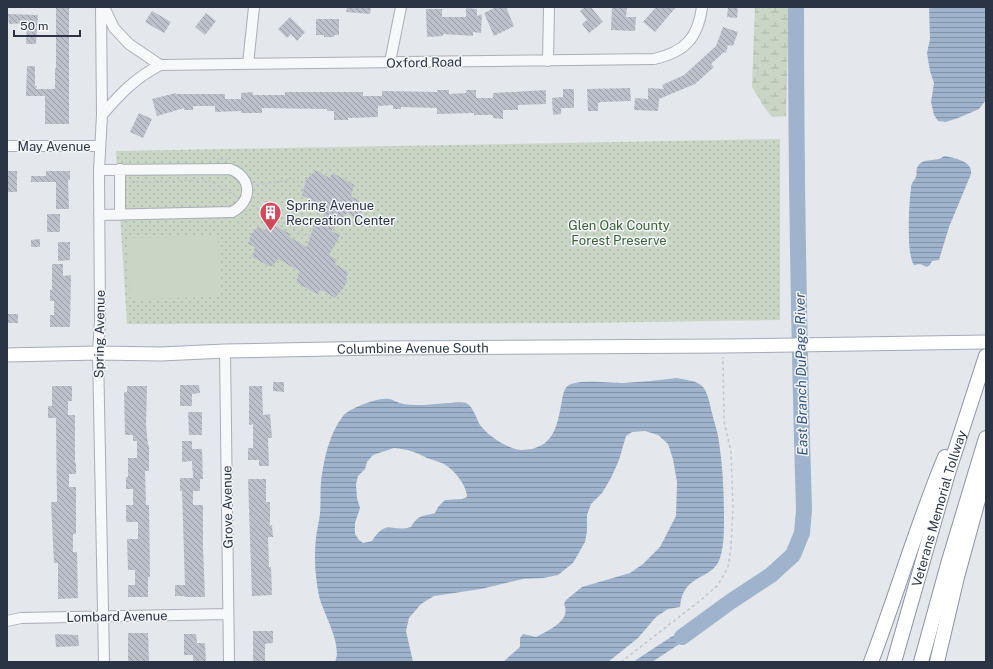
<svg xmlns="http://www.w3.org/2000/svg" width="993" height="669" viewBox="0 0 993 669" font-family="'Public Sans',sans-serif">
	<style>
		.grass { fill: url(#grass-dots) }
		.wetland { fill: url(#wetland-marsh) }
		.pitch { fill: #c9d6c5 }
		.water { fill: url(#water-rules); fill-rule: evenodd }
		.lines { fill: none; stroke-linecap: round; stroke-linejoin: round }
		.river { stroke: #9fb4cc; stroke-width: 16 }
		.building { fill: url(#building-back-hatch) }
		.minor-casing { stroke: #a9aeb7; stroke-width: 12 }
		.major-casing { stroke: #a3abb8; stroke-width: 15 }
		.highway-casing { stroke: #8b94a3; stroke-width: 16 }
		.path { stroke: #c2c5cb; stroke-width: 1.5; stroke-dasharray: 3 3; stroke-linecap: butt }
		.minor { stroke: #f7f8fa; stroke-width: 10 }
		.major { stroke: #fff; stroke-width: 13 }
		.highway { stroke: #fff; stroke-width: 14 }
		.labels { text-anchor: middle; stroke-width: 3; stroke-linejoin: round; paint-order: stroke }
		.street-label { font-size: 13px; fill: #2b3445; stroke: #f4f6f9 }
		.poi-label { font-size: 13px; fill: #2b3445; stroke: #f4f6f9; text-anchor: start }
		.park-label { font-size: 13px; fill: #3f6138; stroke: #f4f6f9 }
		.water-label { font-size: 14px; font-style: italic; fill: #34527a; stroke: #f4f6f9 }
	</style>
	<defs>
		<pattern id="grass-dots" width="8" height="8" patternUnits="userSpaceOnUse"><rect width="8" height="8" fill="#c9d6c5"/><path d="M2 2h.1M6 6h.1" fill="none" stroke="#adb8ab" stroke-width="1.8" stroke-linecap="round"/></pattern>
		<pattern id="wetland-marsh" width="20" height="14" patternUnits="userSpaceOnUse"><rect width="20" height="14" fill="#c9d6c5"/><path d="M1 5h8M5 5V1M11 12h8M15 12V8" fill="none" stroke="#adb8ab"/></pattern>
		<pattern id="water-rules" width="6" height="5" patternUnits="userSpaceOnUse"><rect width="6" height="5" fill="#9fb4cc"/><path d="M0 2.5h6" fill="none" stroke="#8293a7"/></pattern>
		<pattern id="building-back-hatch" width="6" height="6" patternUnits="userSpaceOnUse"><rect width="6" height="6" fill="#bbc0ca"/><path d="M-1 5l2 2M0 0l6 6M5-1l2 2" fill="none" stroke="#989da6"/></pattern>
	</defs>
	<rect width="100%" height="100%" fill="#e4e7ec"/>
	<path class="grass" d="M780,139V320L575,323L127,324L116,151Z"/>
	<path class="wetland" d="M755,7H789L786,116L772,117L764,107L752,87Z"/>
	<path class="pitch" d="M218,237L220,297L130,299L128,238Z"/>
	<path class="water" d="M929,7H986V100L979,109L958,118L946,122L938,121L934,115L931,102L934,83L930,71L927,53L930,39Z
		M944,156C955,158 973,161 971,174L949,227L939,260L932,261L930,265L927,267L920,264L914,265C906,254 909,203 911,188C911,183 914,181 916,177C917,174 916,170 917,168C922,156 937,163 944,156Z
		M677,378C685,380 697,380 703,387C708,393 710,405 712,413C714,422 718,432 719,442C723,468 724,493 724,519C724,532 724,546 720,558C713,581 683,572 680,607L668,609L656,617L638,638L608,662H503L520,647V638L523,634L536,637C547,631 572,621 564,604L566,600L582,587L630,573L643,564L660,547L676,516L677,482L673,459L668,444L658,435L645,431L632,432L626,436L619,460L611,478L602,493L591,504L587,515V531L585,542L573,563L558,575L543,578L523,579L481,589L434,596L421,604L409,618L406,631L413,662H335C343,645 323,613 319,596C315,577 314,556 316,537C317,529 319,522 320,514C321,503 320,492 321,481C324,459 329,434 343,416C348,409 373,400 382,399C393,398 392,401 400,403C406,405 414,405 420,405C429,405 461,401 466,403C473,406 476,418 480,425C487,435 509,450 522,450C554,449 557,427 562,400C563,395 564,388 569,385C579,379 611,383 624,383C642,382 659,380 677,378ZM394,448C407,449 416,452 427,458C432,460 437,461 442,463C453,468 467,485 467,497L462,499L445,500L438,507L435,513C421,517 419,514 411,527C391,533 387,518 372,541L363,543L359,540L355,534V523L360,508L357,498L356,484L358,476L365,469L367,462L373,455Z
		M700,624L684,641L652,662H633L671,637Z"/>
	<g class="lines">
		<path class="river" d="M682,637L730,602L771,575L793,555L802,533L804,510C799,342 796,175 796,7"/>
	</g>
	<path class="building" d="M56,7H69V124H45V96H26L27,66H35V86H37L36,89H55V68H56Z
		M347,7H371L370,14L346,12Z
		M496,7H506L514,26L494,36L484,13Z
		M585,7H591L603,22L589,33L582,24L587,20L580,11Z
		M612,7H627L626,17H636L635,31L611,30Z
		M656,7H676L655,32L643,22Z
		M728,7H738L737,18L727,17Z
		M466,8L477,9V16L482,14L481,33L473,32V36L443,34V36L427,37L426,9H442V17H466Z
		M152,11L171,22L164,33L145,22Z
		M206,13L216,21L205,35L195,27Z
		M8,14L38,15L36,44H26L27,23L9,24Z
		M290,17L305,32L297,41L291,34L287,38L278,29Z
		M316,19H339V35H334V37H324V35H316Z
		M723,27L738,32L733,46L728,45L726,53L724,52L711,64L714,67L695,84L659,99L658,111L634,110L635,98L648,99V88L664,89L662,85L684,75L716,46Z
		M630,88L631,101L601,102L598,103V111H588L587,89Z
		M563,89H574V108H561V114L553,115L552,98L563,97Z
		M437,90H449V94L466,93V90H476V98H493V93L546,90V104L518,105V110H503V119L493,118V115H474V113L437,114V108L401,107V109H393V105L378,106V117L348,118V120H334V111H327V109L262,108V113H241V111L215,112V106H193V110H184V108L157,116L152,99L176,93V94H225V99H241V93L253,92V95H285V92H363V96H382V91L437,92Z
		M139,113L152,119L143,138L130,132Z
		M316,170L329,178L333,173L354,185L351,196L363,203V211L355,218L347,213L331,231L340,235L329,255L337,260L335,264L348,272L345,286L335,298L321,289L317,294L296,282L300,271L278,259L271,267L252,257L255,247L248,244L251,234L258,227L265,230L271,223L290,234L289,237L307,247L313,228L325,214L314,208L315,203L302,195L306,180Z
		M7,171H17V192H8Z
		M46,171H70V180H68L69,209H56V182H31V176H46Z
		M47,214H60V232H47Z
		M40,239V247H31V240Z
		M58,242H70V260L58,261Z
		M52,264H63V276L71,275L70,327H50V315H54V301H50V290H52Z
		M7,314H18V323H7Z
		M273,382H284V392L273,391Z
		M180,385H199L200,393L192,394V406H180Z
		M52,386H72V401H68V415H75V463H76V474H69V487H76V534H73V552H77L78,598L58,599V563H54L51,502H57L56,418H48V406H52Z
		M127,386H147L146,425L148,445H149V471H145L146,505H149L150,577H148V597H128V585H135V570H128L127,539H138V522H126V505H133V489H126V477H128V458H137V441H133V435H125L124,392H127Z
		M249,386H262L263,415L270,414L272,438H268L269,466H259V460H248V448H253V424L249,425Z
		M188,412H202V435H189Z
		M182,441H192V449H202L203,479H200V491H193V505H203V548L205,597H185L184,596H175V585H185L182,491H180V478H193L192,461L182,462Z
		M248,479H266V502H270V525H272L273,537H268L269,567H271L272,595L252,596Z
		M253,631H273V643L265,644V662H253Z
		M128,633H148L149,661L128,662Z
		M55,634L78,635L79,646L56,647Z
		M184,634H196L197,643H205L206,662H193V655H184Z"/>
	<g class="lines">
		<defs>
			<path id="minor" d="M101,7L102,115L99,170L100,320L98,353L104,662
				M104,7L114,28L129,44L160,65
				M548,61L549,7
				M390,62L401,7
				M248,64L254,7
				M102,115C121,93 134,79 160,65L654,59C685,52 698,38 702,7
				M7,146H100
				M99,170L230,169C252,177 253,201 232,212L99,215
				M120,215V169
				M225,351L229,662
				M7,621L21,618L228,614"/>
			<g id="major">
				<path id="s1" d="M7,355L98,353L161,354L225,351L381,348L724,346L986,342"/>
			</g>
			<g id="highway">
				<path d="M871,662C897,594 917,524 945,457"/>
				<path id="s2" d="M894,662L948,473L986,356"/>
				<path d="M921,662L948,564L986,438"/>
				<path d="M937,662L957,577L986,471"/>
			</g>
		</defs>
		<use href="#minor" class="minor-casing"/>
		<use href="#major" class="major-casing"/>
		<use href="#highway" class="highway-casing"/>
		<path class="path" d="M220,159H230
			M130,182L208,180L236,196
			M256,185L296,179L303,190
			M251,205L309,237L310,226L284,214L265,213
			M621,662L701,600L718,585L728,567L731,547L733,507L731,452L724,421L723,357"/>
		<use href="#minor" class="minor"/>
		<use href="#major" class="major"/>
		<use href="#highway" class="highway"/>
	</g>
	<defs>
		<symbol id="building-pin" viewBox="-11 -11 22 30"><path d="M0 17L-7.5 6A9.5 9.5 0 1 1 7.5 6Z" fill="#d1495b" stroke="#f4f6f9"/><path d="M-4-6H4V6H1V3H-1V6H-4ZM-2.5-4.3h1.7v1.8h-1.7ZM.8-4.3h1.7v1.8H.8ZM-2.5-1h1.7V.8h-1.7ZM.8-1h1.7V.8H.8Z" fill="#fff"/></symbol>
	</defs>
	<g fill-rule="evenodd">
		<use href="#building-pin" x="258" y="200" width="25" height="34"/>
	</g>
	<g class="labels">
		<g class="street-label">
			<text transform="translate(424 62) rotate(-1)" y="5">Oxford Road</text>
			<text x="54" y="151">May Avenue</text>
			<text transform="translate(99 334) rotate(-89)" y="5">Spring Avenue</text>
			<text dy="5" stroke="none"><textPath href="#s1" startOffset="406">Columbine Avenue South</textPath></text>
			<text transform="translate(227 507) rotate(-91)" y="5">Grove Avenue</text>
			<text dy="5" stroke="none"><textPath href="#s2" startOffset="160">Veterans Memorial Tollway</textPath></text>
			<text transform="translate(117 616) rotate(-1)" y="5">Lombard Avenue</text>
		</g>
		<g class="poi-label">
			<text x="286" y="210">Spring Avenue<tspan x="286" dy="15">Recreation Center</tspan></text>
		</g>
		<g class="park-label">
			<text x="619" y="230">Glen Oak County<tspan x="619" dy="15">Forest Preserve</tspan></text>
		</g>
		<g class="water-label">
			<text transform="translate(801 374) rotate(-91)" y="5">East Branch DuPage River</text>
		</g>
	</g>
	<rect width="993" height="669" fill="none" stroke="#2b3445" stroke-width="16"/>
	<path d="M14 30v6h66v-6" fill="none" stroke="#2b3445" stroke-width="2"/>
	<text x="20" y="30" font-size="12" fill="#2b3445" stroke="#f4f6f9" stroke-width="3" paint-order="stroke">50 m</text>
</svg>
